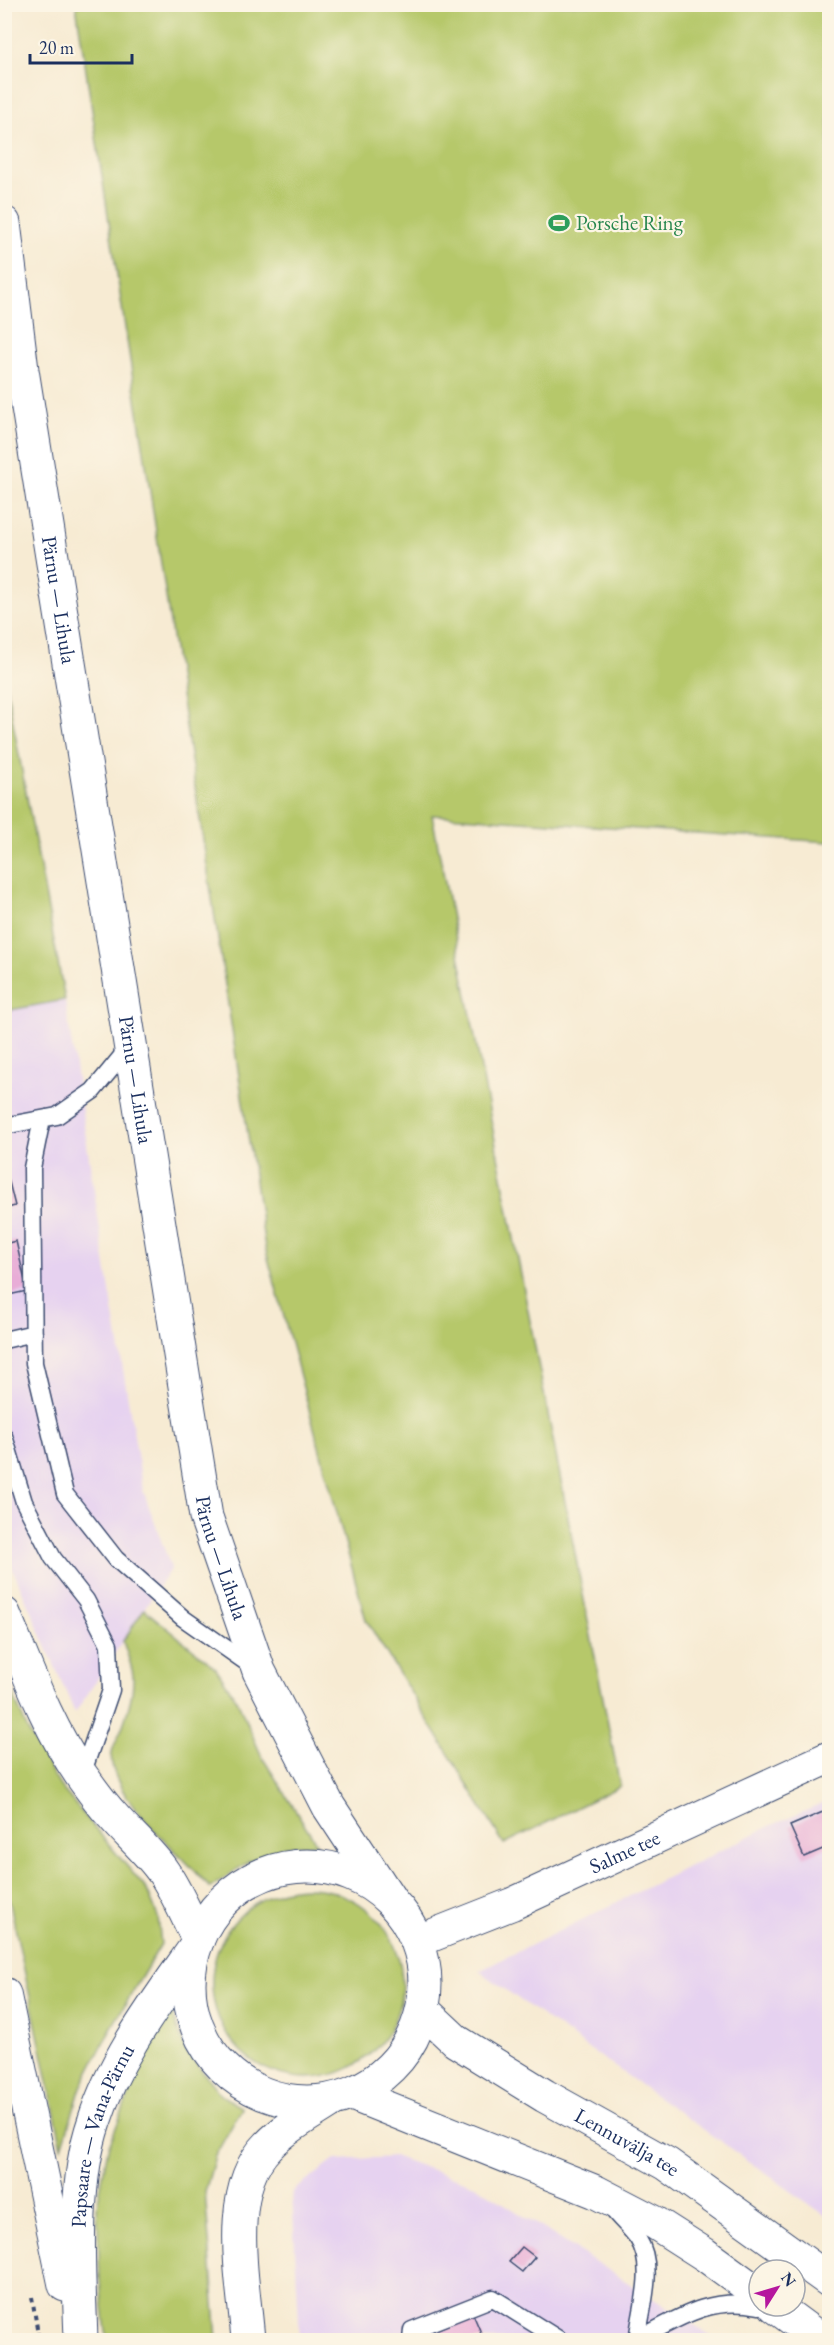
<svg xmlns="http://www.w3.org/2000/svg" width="834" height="2345" viewBox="0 0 834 2345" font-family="'EB Garamond',serif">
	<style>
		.built { fill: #e6d2f0 }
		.green { fill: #b6c86b; stroke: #687c64; stroke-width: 1.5 }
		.building { fill: #e8add7 }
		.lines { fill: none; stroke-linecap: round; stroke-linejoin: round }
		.service-casing { stroke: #3c4b70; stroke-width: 19 }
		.minor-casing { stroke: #3c4b70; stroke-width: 34 }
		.secondary-casing { stroke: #3c4b70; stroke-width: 35 }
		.path { stroke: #3c4b70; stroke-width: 4; stroke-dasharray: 4.5 4.5; stroke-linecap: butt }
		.service { stroke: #fff; stroke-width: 16 }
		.minor { stroke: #fff; stroke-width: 32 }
		.secondary { stroke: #fff; stroke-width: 33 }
		.labels { text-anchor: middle; stroke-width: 4.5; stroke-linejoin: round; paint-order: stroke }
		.leisure-label { font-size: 21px; fill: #27864d; stroke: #fcf5e5; text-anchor: start }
		.street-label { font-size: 21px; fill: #1b2f5e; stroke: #fcf5e5 }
	</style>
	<rect width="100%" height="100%" fill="#fcf5e5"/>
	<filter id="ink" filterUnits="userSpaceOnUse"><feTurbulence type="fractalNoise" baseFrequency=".0167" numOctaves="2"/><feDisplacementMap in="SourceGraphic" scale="12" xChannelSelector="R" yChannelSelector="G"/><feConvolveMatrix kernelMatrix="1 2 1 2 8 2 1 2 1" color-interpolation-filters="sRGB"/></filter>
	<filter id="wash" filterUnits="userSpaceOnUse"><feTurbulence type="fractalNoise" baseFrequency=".008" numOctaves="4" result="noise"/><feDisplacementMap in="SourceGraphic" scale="24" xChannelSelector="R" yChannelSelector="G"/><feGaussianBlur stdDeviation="1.35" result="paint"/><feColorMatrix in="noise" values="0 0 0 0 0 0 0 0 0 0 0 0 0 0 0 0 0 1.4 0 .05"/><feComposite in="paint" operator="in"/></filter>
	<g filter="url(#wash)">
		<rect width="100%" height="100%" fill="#f7ebd3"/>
		<path class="built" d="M65,1000L100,1230L143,1490L171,1568L75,1713L5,1551L4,1011Z
			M829,1801V2218L479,1971L770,1826Z
			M396,2157L475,2185L718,2340H300L292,2192L335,2160Z"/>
		<path class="green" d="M76,5H829V842L432,815L620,1786L504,1844L366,1620L265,1247Z
			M4,675L65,1000L5,1011H4Z
			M144,1609L216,1668L237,1700L262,1757L317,1844L282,1847L248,1862L210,1888C182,1852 121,1809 112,1764C109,1749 119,1738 123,1725C128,1711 134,1691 133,1676C132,1665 126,1652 123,1641Z
			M4,1674L30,1735L60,1786L147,1890L158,1917L161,1944L110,2030L81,2087L62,2147L5,1880Z
			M212 1983a95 95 0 1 1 190 0a95 95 0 1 1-190 0Z
			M171,2012L186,2051L221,2095L242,2108L215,2156L205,2192L217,2340H107L100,2283L97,2206L108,2148L137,2074Z"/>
		<g id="blocks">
			<path class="building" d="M4,1162L15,1206L4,1209Z
				M16,1241L27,1291L4,1296V1244Z
				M830,1809V1846L804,1857L790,1826Z
				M522,2247L535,2257L522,2272L509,2262Z
				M473,2314L484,2340H438L433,2331Z"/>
		</g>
	</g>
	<g filter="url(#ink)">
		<use href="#blocks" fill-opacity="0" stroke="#3c4b70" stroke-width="1.5"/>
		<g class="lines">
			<defs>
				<path id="service" d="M42,1119L32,1168L34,1363L65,1494L116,1559L183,1618L253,1667
					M4,1126L57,1116L93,1091L130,1046
					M4,1340L34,1333
					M4,1436L24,1502L53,1558L86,1600L109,1645L111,1690L82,1775
					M613,2210C621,2220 631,2229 638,2239C656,2267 641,2309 637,2340C679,2318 709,2296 759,2306
					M411,2340L412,2330L493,2298L560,2340"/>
				<g id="minor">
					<path id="s1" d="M418,1941L512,1904L830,1757"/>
				</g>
				<g id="secondary">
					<path id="s2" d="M4,223L22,370L206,1517L259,1671L329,1807L389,1898"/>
					<path d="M4,1614C27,1669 47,1726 81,1775C91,1789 101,1803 112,1815C129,1835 149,1851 164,1873C178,1894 187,1916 198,1939"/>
					<circle cx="307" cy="1984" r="118"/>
					<path d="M4,1994L65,2285"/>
					<path id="s3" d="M423,2010L456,2041L545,2096L667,2164L830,2281"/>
					<path d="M352,2094L596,2192L654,2222L704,2254L759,2294"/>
					<path d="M775,2306L821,2340"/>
					<path id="s4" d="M81,2340C79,2273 72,2186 94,2122C114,2059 154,2006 192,1952"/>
					<path d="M248,2340C244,2283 223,2191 268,2146C286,2127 311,2114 332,2100"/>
				</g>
			</defs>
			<use href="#service" class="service-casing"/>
			<use href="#minor" class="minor-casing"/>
			<use href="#secondary" class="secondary-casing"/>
			<path class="path" d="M32,2297L39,2340"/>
			<use href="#service" class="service"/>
			<use href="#minor" class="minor"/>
			<use href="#secondary" class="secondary"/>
		</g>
	</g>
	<defs>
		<symbol id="stadium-bare" viewBox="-9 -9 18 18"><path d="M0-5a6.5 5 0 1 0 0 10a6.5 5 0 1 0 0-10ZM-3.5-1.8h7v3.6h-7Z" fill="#2e9e5b" stroke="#fcf5e5" stroke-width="2.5" paint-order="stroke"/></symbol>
	</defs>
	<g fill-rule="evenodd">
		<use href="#stadium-bare" x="544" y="208" width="30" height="30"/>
	</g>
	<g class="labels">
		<g class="leisure-label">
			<text x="576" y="230">Porsche Ring</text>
		</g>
		<g class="street-label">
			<text dy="7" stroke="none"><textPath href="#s2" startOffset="381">Pärnu — Lihula</textPath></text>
			<text dy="7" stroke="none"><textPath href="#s2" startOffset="867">Pärnu — Lihula</textPath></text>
			<text dy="7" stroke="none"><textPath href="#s2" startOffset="1353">Pärnu — Lihula</textPath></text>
			<text dy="7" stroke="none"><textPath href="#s1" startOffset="225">Salme tee</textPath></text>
			<text dy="7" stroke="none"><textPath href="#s4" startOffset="208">Papsaare — Vana-Pärnu</textPath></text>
			<text dy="7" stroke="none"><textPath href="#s3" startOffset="244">Lennuvälja tee</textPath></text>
		</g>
	</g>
	<rect width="834" height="2345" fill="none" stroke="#fcf5e5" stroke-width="24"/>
	<g transform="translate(777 2288) rotate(53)"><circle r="28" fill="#fcf5e5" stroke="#a2a6af" stroke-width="1.5"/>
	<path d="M0-4.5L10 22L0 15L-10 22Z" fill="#b5179e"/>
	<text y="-9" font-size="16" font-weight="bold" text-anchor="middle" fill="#1b2f5e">N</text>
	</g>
	<path d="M30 54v9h102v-9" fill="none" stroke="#1b2f5e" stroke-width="3"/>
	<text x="39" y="54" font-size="18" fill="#1b2f5e" stroke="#fcf5e5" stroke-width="4.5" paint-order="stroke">20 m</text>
</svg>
